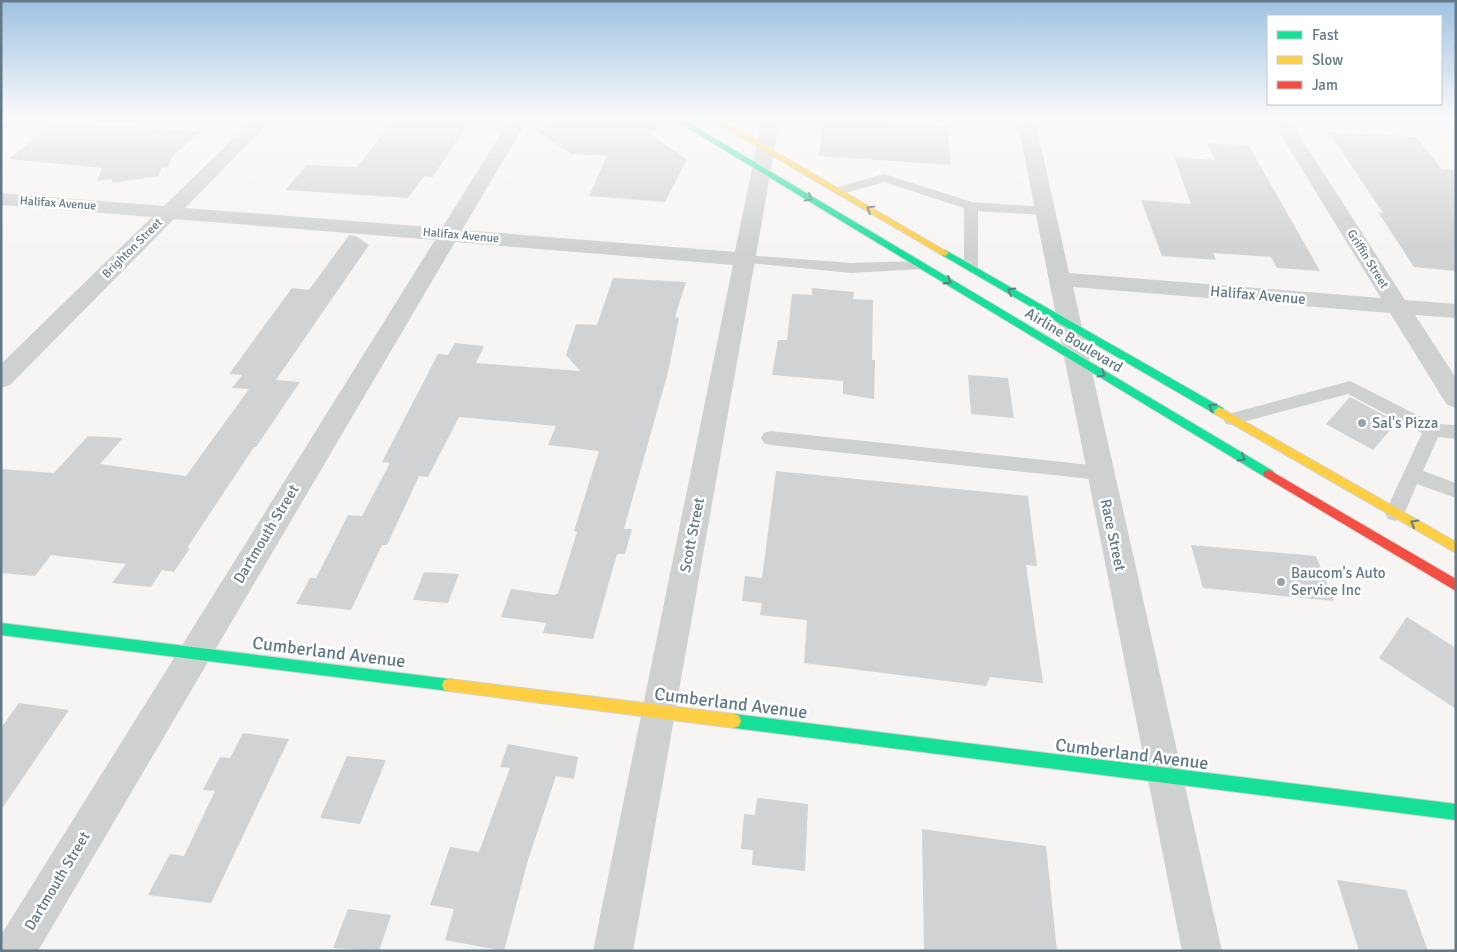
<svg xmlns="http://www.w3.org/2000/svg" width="1457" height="952" viewBox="0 0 1457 952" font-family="Signika,sans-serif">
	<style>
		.building { fill: #d1d2d3 }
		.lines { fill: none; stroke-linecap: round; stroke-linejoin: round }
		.fast-casing { stroke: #d0d2d3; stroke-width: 2 }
		.slow-casing { stroke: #d0d2d3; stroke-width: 2 }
		.jam-casing { stroke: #d0d2d3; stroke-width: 2 }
		.lane { fill: #cfd0d0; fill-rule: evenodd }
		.street { fill: #cfd0d0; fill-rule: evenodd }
		.fast { fill: #16e098; fill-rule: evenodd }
		.slow { fill: #ffcf43; fill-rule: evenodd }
		.jam { fill: #f24e42; fill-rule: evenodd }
		.oneway { stroke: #627987 }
		.poi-dot { fill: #96a4ad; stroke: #fff; stroke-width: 2 }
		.labels { text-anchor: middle; stroke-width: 5; stroke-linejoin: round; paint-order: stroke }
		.far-street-label { font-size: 12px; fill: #627987; stroke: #fff }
		.street-label { font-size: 15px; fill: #627987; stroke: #fff }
		.poi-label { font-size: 15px; fill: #627987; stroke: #fff; text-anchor: start }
		.near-street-label { font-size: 18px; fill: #627987; stroke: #fff }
	</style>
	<rect width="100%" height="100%" fill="#f6f5f3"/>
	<path class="building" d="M395,119H471L433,177L424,176L408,198L286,190L306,165L357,167Z
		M561,119H666L669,123L648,133L687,159L665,202L589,196L607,156L572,154L539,133Z
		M823,119L947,125L951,165L819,156Z
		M53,124H89L200,132L172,157L169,167L161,168L159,176L112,183V179L97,181L102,168L8,159Z
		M1329,132L1416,137L1442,169L1456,170V271L1414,267L1378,212L1383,213Z
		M1207,143L1249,146L1320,271L1277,268L1271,257L1213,253L1216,260L1162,256L1141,200L1191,204L1174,157L1215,160Z
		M349,235L356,236L369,245L276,380L300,382L256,447H254L187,548H190L174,572L162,570L151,587L112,583L126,564L51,555L35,576L1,573V469L54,473L88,436L123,438L100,464L186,476L249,389L232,388L242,375L229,374L292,288L309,290Z
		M613,278L686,282L675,317L679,318L668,372L624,529H632L625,554H617L593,639L543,633L546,623L501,617L511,589L555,595L558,593L577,532L574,531L599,451L548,445L556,426L459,417L428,477L419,476L387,545H382L351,610L296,604L310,578H316L348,515L362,516L390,463L382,462L438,354L448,355L455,343L484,346L476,363L580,371L566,355L576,324L597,325Z
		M812,288L854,292L853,299L873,300L872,360H875L874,399L843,394V381L772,375L778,340H787L792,294L812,295Z
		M968,375L1008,378L1014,418L971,414Z
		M1350,397L1397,422L1373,450L1326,424Z
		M776,471L1028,496L1037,566L1026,565L1043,683L990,677L986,686L804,663L807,620L760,615L762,603L742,601L745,576L762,578Z
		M1191,545L1316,556L1334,601L1203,588Z
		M424,572L459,574L448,603L413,600Z
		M1407,617L1456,648V709L1379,658Z
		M19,703L69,710L1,810V728Z
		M243,733L289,739L211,903L148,895L170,854L184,856L215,791L203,790L220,757L230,758Z
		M508,744L578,757L574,779L556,776L528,860L504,951L445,940L454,909L430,905L450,847L479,852L510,768L500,767Z
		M347,756L386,760L360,824L320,818Z
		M757,798L808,804L805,871L752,865L753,850L741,849L744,814L755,815Z
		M922,829L1046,846L1057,951H924Z
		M1337,880L1406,890L1428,951H1359Z
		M348,909L391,915L379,951L333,948Z"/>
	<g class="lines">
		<defs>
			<path id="fast" d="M673,119H682L1273,471L1275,474L1273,477H1265Z
				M945,250L1223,408L1224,411L1223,414H1215L942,255L941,253Z
				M1,623L449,679L454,680L456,685L454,690L449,691L1,635Z
				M734,714L1456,804V820L734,728L729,726L727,721L729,716Z"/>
			<path id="slow" d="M710,119H719L949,253L945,256L942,255Z
				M1219,407L1456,542V553L1215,414L1214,411Z
				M449,679L734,714L739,716L741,721L739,726L734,728L449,691L444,690L442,685L444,680Z"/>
			<path id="jam" d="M1269,470L1456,579V591L1265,477L1263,474L1265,471Z"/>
		</defs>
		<use href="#fast" class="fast-casing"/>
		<use href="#slow" class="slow-casing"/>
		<use href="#jam" class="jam-casing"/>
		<path class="lane" d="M884,174L972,202L1045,207L1052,211L1045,215L978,211V268L971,273L964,268V208L884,182L839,195L832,191L834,188Z
			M744,255L852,263L921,261L928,265L921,269L852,273L739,262L737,259Z
			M1350,381L1435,424L1456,425V439L1438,437L1423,471L1456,483V498L1417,484L1402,519L1395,521L1388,519L1385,513L1422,433L1348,394L1232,425L1226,424L1223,419L1226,414L1232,413Z
			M770,431L1100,466L1107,468L1109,473L1107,478L1100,480L770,445L764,443L761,438L764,433Z"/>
		<path class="street" d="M1,119H19L7,129L1,130Z
			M253,119H272L185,208L442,228L510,119H528L462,230L735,252L762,119H780L633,951H593L733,265L455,242L38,951H1V935L435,240L174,219L10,385L1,388V364L152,217L1,205V193L164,206Z
			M1017,119H1035L1069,273L1381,298L1271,119H1289L1405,300L1456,304V318L1415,315L1456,378V408L1447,405L1390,313L1073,287L1222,951H1182Z"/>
		<use href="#fast" class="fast"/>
		<use href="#slow" class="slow"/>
		<use href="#jam" class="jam"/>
	</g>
	<defs><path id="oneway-chevron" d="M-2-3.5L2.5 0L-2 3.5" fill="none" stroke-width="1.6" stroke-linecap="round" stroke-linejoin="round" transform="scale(1.25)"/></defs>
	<g class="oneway">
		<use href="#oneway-chevron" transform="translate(809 198) rotate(31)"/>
		<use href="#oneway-chevron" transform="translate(870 209) rotate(-150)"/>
		<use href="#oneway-chevron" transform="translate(948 281) rotate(31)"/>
		<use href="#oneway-chevron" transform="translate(1011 291) rotate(-150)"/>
		<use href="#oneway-chevron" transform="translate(1102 374) rotate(31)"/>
		<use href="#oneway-chevron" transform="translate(1212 407) rotate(-150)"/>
		<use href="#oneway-chevron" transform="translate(1242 458) rotate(31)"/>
		<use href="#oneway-chevron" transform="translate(1414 523) rotate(-150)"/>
	</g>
	<linearGradient id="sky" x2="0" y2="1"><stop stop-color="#9ec2e2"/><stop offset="0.47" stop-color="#fbfafa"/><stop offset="1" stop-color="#fbfafa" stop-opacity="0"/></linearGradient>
	<rect width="1457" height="252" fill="url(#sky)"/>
	<g class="poi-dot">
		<circle cx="1362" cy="423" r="5"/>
		<circle cx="1281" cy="582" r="5"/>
	</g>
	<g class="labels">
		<g class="far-street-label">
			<text transform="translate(58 203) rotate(4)" y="4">Halifax Avenue</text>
			<text transform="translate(461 235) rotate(5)" y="4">Halifax Avenue</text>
			<text transform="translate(132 248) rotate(-45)" y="4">Brighton Street</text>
			<text transform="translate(1368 259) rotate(58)" y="4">Griffin Street</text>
		</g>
		<g class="street-label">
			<text transform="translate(1258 295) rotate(5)" y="5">Halifax Avenue</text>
			<text transform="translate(1074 340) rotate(31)" y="5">Airline Boulevard</text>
			<text transform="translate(266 534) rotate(-59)" y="5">Dartmouth Street</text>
			<text transform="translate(692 535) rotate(-79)" y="5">Scott Street</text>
			<text transform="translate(1113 535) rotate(78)" y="5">Race Street</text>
			<text transform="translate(57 881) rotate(-59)" y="5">Dartmouth Street</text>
		</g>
		<g class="poi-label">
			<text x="1372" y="428">Sal's Pizza</text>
			<text x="1291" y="578">Baucom's Auto<tspan x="1291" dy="17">Service Inc</tspan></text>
		</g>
		<g class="near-street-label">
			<text transform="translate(329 652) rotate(7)" y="6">Cumberland Avenue</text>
			<text transform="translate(731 703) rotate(7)" y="6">Cumberland Avenue</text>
			<text transform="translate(1132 754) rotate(7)" y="6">Cumberland Avenue</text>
		</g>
	</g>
	<rect width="1457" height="952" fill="none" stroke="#627987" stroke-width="5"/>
	<rect x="1267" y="15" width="175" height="90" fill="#ffffff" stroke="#c0c9cf"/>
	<rect x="1277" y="31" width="25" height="8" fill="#16e098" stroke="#c0c9cf"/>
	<text x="1312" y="40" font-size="15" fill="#627987">Fast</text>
	<rect x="1277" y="56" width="25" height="8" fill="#ffcf43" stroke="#c0c9cf"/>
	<text x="1312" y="65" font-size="15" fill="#627987">Slow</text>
	<rect x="1277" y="81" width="25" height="8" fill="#f24e42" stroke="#c0c9cf"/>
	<text x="1312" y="90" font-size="15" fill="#627987">Jam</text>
</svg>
